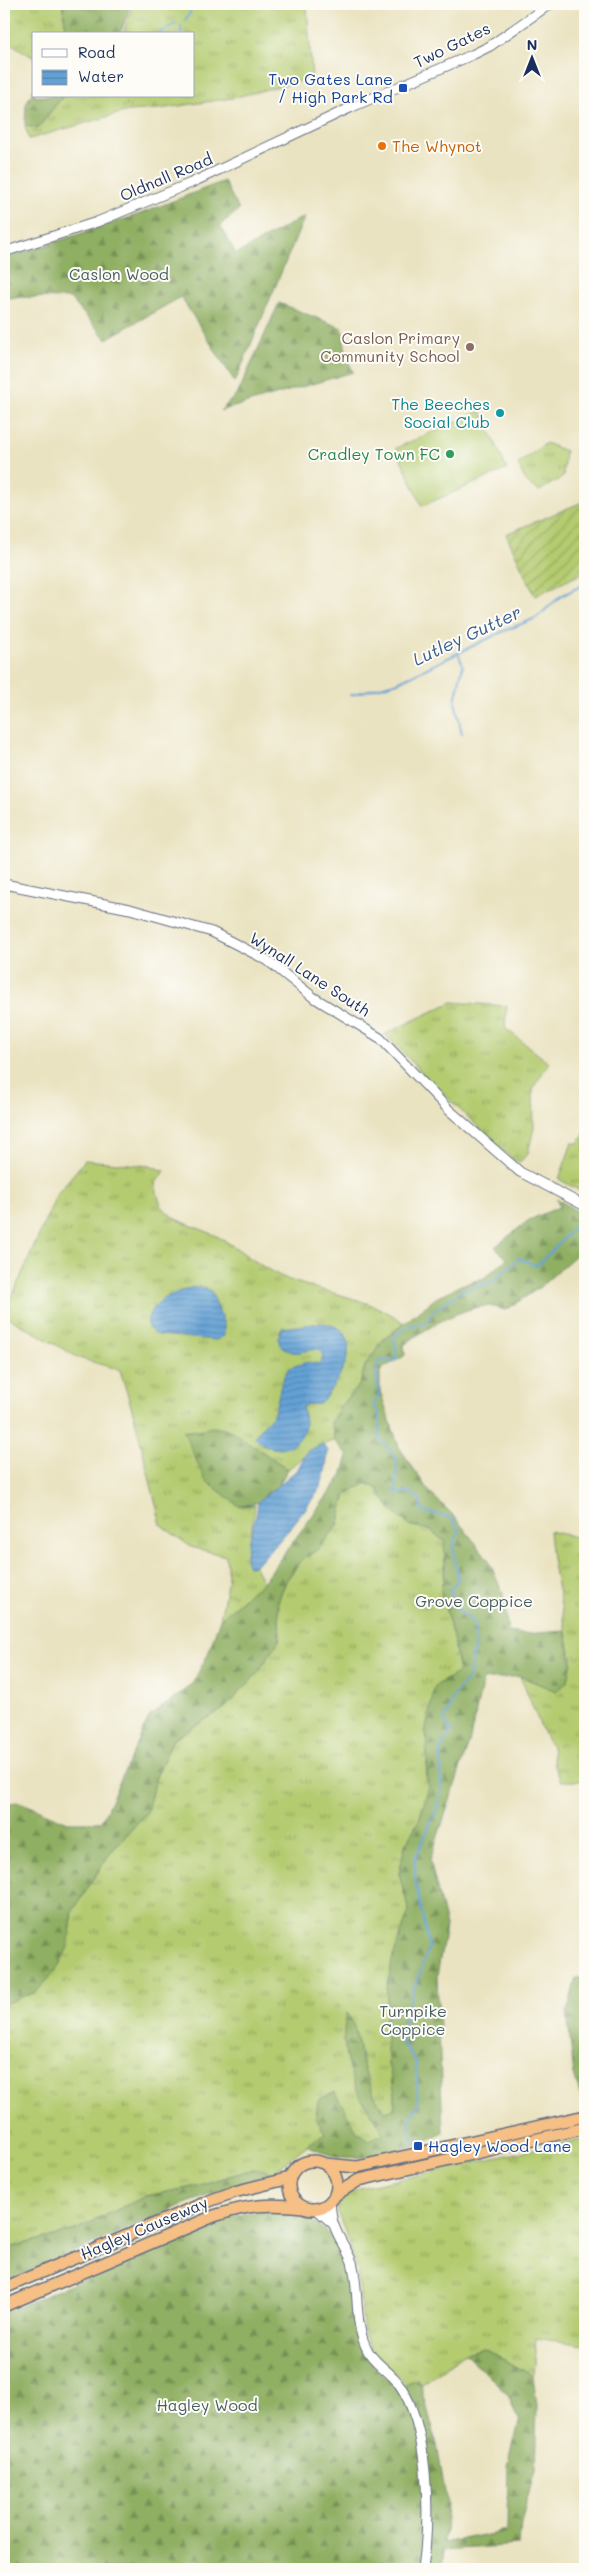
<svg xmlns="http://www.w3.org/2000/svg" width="589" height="2573" viewBox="0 0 589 2573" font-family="Mali,sans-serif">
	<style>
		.grass { fill: url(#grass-tufts); stroke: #687d66 }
		.forest { fill: url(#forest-firs); stroke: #556f60 }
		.garden { fill: url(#garden-furrows); stroke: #687d66 }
		.pitch { fill: #b4cb6f; stroke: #687d66 }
		.water { fill: url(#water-rules); stroke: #3f689a }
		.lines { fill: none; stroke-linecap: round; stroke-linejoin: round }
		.stream { stroke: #63a1d5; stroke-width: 2 }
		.tertiary-casing { stroke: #636e81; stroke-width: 11 }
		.trunk-casing { stroke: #636e81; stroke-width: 14 }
		.tertiary { stroke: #fff; stroke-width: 9 }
		.trunk { stroke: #f5bf86; stroke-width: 11 }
		.transit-dot { fill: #1a4fb4; stroke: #fdfcf7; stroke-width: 2 }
		.food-dot { fill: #e8710a; stroke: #fdfcf7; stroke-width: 2 }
		.education-dot { fill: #8d6e63; stroke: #fdfcf7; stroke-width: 2 }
		.culture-dot { fill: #0f9aa8; stroke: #fdfcf7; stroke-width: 2 }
		.leisure-dot { fill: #2e9e5b; stroke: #fdfcf7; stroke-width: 2 }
		.labels { text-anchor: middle; stroke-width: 4; stroke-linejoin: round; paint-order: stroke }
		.street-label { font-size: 16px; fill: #1b2f5e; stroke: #fdfcf7 }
		.transit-label { font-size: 16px; fill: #164399; stroke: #fdfcf7; text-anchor: end }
		.food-label { font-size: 16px; fill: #c56008; stroke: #fdfcf7; text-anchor: start }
		.park-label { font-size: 16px; fill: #495e63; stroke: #fdfcf7 }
		.education-label { font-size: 16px; fill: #785e54; stroke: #fdfcf7; text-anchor: end }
		.culture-label { font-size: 16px; fill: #0d838f; stroke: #fdfcf7; text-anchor: end }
		.leisure-label { font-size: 16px; fill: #27864d; stroke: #fdfcf7; text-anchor: end }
		.water-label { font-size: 18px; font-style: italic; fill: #385d8e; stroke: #fdfcf7 }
	</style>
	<defs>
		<pattern id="grass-tufts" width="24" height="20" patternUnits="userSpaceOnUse" patternTransform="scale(1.25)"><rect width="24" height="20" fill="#b4cb6f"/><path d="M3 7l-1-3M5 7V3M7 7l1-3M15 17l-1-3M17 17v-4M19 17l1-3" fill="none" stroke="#92a55e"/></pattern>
		<pattern id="forest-firs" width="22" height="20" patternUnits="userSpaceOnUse" patternTransform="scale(1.25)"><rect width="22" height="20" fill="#8faf62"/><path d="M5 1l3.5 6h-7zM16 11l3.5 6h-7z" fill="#748f54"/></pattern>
		<pattern id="garden-furrows" width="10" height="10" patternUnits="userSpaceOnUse" patternTransform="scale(1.25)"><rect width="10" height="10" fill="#b4cb6f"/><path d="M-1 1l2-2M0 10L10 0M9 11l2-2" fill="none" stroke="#92a55e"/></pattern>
		<pattern id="water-rules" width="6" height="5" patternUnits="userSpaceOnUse" patternTransform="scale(1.25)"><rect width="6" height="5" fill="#63a1d5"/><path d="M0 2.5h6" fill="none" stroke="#5184b0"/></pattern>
	</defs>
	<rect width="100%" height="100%" fill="#fdfcf7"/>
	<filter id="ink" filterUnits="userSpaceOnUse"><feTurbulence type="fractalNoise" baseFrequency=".02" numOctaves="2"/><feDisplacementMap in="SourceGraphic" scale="10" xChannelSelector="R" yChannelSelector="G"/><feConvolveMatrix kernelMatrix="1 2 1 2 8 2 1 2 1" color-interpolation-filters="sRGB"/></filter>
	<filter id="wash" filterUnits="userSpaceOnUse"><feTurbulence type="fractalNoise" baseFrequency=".0096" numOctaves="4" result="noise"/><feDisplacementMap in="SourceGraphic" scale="20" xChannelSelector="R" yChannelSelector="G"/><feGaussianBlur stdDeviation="1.12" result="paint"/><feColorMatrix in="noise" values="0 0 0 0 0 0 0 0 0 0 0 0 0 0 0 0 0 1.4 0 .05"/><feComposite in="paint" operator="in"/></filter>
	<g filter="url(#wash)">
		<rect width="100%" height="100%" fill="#eae3c1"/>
		<path class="grass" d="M4,4H62L67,33L34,34V58L4,39Z
			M133,4H307L312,78L232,98L159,109L128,111L29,139L25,126L38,127L63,96H194V34H123Z
			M546,443L565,451L563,477L539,491L526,482L518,464Z
			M452,1002L507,1006L505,1028L549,1063L533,1088L534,1128L528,1153L520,1162L513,1160L431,1082L385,1034Z
			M585,1133V1194L559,1179L572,1143H578Z
			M85,1160L150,1166L165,1171L155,1184C157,1191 159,1204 164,1209C179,1225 204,1228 222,1239C244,1252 262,1269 287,1279C326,1294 370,1297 404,1323L383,1340L365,1366L360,1384L342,1404L331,1422L335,1441C309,1446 305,1456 286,1471C270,1483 254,1494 239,1506L255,1505L248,1553L263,1582L220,1619L228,1579L226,1556L191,1547L161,1525L134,1416L120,1370L79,1358L4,1315L57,1194Z
			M366,1483L378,1489L392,1511L409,1525L430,1530L445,1541V1569L441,1590L453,1638L459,1673L426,1766L428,1791L419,1820L405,1845L403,1889L409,1911L392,1961L386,2014L388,2064L395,2093V2109L383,2134L369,2140L307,2145L273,2172L253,2169L193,2187L146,2196L73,2231L4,2249V2004L36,1992L68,1947L73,1911L110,1853L147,1812L155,1779L173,1739L225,1708L280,1639L278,1601L286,1581L300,1561L318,1549L338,1525L346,1494Z
			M549,1531L585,1539V1781H561L554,1766L552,1746L545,1737L520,1676L556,1691L572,1662L552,1559Z
			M585,2138V2345L536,2338L533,2376L484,2348L465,2353L421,2385L416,2379L406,2384L371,2350L364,2334L358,2276L348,2239L336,2209L344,2197L359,2188Z"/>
		<path class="forest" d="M62,4H131L120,34H67Z
			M34,89V96H63L38,128L25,126L26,104Z
			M224,181L239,210L220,225L236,254L305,216L235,382L181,297L106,339L70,298L15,297L4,299V259L140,214Z
			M279,303L342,328L347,358L353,372L220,411L238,393Z
			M557,1199L585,1216V1247L540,1287L506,1310C500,1309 492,1306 486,1306C458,1309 426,1328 404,1345L405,1355C397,1362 386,1364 380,1372V1391L399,1447L430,1493L454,1516L488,1559L503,1594L508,1632L523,1634L565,1631L572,1662L568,1681L556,1691L520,1676L483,1680L469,1743L430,1860L446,1926L437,1976L443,2132C413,2149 370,2162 335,2156C326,2154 316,2149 307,2145L325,2134L316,2117L318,2100L335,2092L357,2132L369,2140L383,2134C378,2120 369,2111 361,2098C348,2073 339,2040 347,2013C357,2027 357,2041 361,2058C366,2077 373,2096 385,2112L395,2109V2093L388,2064L386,2038L387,1989L392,1961L409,1911L399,1873L405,1845L419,1820L428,1791L426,1727L435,1686L459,1672L453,1638L441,1590L445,1569L444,1541L430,1530L409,1525L392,1511L378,1489L367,1483L346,1494L338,1525L318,1549L300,1561L286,1581L278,1601L280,1639L257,1674L225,1708L173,1739L155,1779L147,1812L110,1853L73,1911L68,1947L56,1971L36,1992L4,2004V1803L20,1802L68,1822H101L150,1716L191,1686L208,1654L220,1619L263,1582L342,1476L348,1456L335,1441L331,1422L342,1404L360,1384L365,1366L383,1340L436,1298L461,1285L484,1278L507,1259L495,1247L529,1220L559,1207Z
			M213,1427L230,1430L288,1469C275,1492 266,1504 239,1506L205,1480L184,1432Z
			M585,1976V2100H582L574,2075L567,2012L576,1978Z
			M253,2169L273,2172L185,2204L4,2282V2249L73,2231L146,2196L193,2187Z
			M260,2212C342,2213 344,2253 359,2321C361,2332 362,2345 366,2355C372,2367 388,2379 398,2388L416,2379L421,2385L437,2445L447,2504L444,2543L507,2530L508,2466L519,2422L508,2394L465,2353L484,2348L533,2376L537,2406L535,2469L521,2522L519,2545L443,2550L441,2569H4V2313L182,2238C208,2224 230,2214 260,2212Z"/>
		<path class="garden" d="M585,501V572L535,596L506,534Z"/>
		<path class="pitch" d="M481,411L507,469L422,506L396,448Z"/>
		<path class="water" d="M199,1286L211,1291L224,1324V1336L216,1340L158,1335L148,1328C143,1302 179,1290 199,1286Z
			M320,1323C360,1326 351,1358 335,1383C331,1389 327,1397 321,1402C317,1405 312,1405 307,1404L302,1407C303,1412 305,1418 305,1423C303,1450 271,1457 255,1437C259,1426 272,1421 275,1409C280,1394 279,1382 289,1368L307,1362L320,1364C323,1360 324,1352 319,1349C301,1349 298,1359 280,1345L278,1338L282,1328Z
			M323,1444L328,1451C327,1463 325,1475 321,1485C314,1501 265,1561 251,1567L247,1565C242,1547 257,1524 258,1502L298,1469L307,1451Z"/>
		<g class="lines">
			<path class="stream" d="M185,20L190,13V4
				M181,26V34
				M158,34L176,23
				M459,655L462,663
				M351,695L398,682L504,631L536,618L561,596L585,584
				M462,734L455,701L463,665
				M415,2142C406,2127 408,2118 418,2106L416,2062L400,2038L410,2000L429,1947L415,1879V1859L436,1811L441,1792V1748L451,1731L444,1720L455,1695L469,1677L475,1644L474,1623L456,1608L450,1590L458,1579L453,1547L459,1530L452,1518L421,1511L420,1500L410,1492L396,1493L397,1460L379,1437V1413L373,1404L379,1395L376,1371L380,1361H395L397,1356L394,1336L409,1326L427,1323L431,1313L463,1290L492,1282L519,1258L537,1266L585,1216"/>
		</g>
	</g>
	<g filter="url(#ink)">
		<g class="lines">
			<defs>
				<path id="tertiary" d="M4,252L97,222L191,183L352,107L474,54L490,46L550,4
					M4,884L130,909L212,932L267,960L313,997L380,1038L449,1110L520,1172L585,1206
					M330,2202C331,2209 331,2218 334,2225C338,2238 347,2249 352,2262C360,2291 353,2324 368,2351C376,2365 391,2372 399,2384C430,2428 430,2518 423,2569
					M316,2209L333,2224"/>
				<path id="trunk" d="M289 2185a24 24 0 1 1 48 0a24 24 0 1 1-48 0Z
					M325,2164L357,2167L585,2116
					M335,2195L359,2180L585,2128
					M4,2288L209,2201L234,2192L290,2178
					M4,2306L214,2216C248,2205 268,2203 303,2207"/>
			</defs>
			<use href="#tertiary" class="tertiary-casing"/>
			<use href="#trunk" class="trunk-casing"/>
			<use href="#tertiary" class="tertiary"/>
			<use href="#trunk" class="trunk"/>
		</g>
	</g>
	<g class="transit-dot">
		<rect x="398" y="83" width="10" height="10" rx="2.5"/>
		<rect x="413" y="2141" width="10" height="10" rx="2.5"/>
	</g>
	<circle class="food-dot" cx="382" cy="146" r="5"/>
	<circle class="education-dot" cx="470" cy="347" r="5"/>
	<circle class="culture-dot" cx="500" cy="413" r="5"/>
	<circle class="leisure-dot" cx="450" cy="454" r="5"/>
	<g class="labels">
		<g class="street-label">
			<text transform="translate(452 45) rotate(-26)" y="6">Two Gates</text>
			<text transform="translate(166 177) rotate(-23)" y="6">Oldnall Road</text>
			<text transform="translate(310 974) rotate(33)" y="6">Wynall Lane South</text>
			<text transform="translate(144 2228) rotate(-23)" y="6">Hagley Causeway</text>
		</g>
		<g class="transit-label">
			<text x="393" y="85">Two Gates Lane<tspan x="393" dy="18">/ High Park Rd</tspan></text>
			<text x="428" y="2152" text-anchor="start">Hagley Wood Lane</text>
		</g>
		<g class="food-label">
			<text x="392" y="152">The Whynot</text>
		</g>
		<g class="park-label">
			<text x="119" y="280">Caslon Wood</text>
			<text x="474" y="1607">Grove Coppice</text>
			<text x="413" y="2017">Turnpike<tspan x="413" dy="18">Coppice</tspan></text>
			<text x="207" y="2411">Hagley Wood</text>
		</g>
		<g class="education-label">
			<text x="460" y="344">Caslon Primary<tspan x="460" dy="18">Community School</tspan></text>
		</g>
		<g class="culture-label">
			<text x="490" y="410">The Beeches<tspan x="490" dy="18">Social Club</tspan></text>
		</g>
		<g class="leisure-label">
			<text x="440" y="460">Cradley Town FC</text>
		</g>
		<g class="water-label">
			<text transform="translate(467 636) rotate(-25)" y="6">Lutley Gutter</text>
		</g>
	</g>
	<rect width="589" height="2573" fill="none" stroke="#fdfcf7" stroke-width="20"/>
	<rect x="32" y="32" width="162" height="65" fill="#fdfcf7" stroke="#a3aaba"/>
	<rect x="42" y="49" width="25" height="8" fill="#ffffff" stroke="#a3aaba"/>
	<text x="78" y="58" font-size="15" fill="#1b2f5e">Road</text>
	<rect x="42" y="70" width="25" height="15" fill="url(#water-rules)" stroke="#a3aaba"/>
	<text x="78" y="82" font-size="15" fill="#1b2f5e">Water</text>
	<g transform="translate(532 58)" stroke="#fdfcf7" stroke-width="4" paint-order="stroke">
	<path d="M0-4L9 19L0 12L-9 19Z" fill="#1b2f5e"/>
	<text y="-8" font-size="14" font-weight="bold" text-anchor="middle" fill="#1b2f5e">N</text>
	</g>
</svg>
